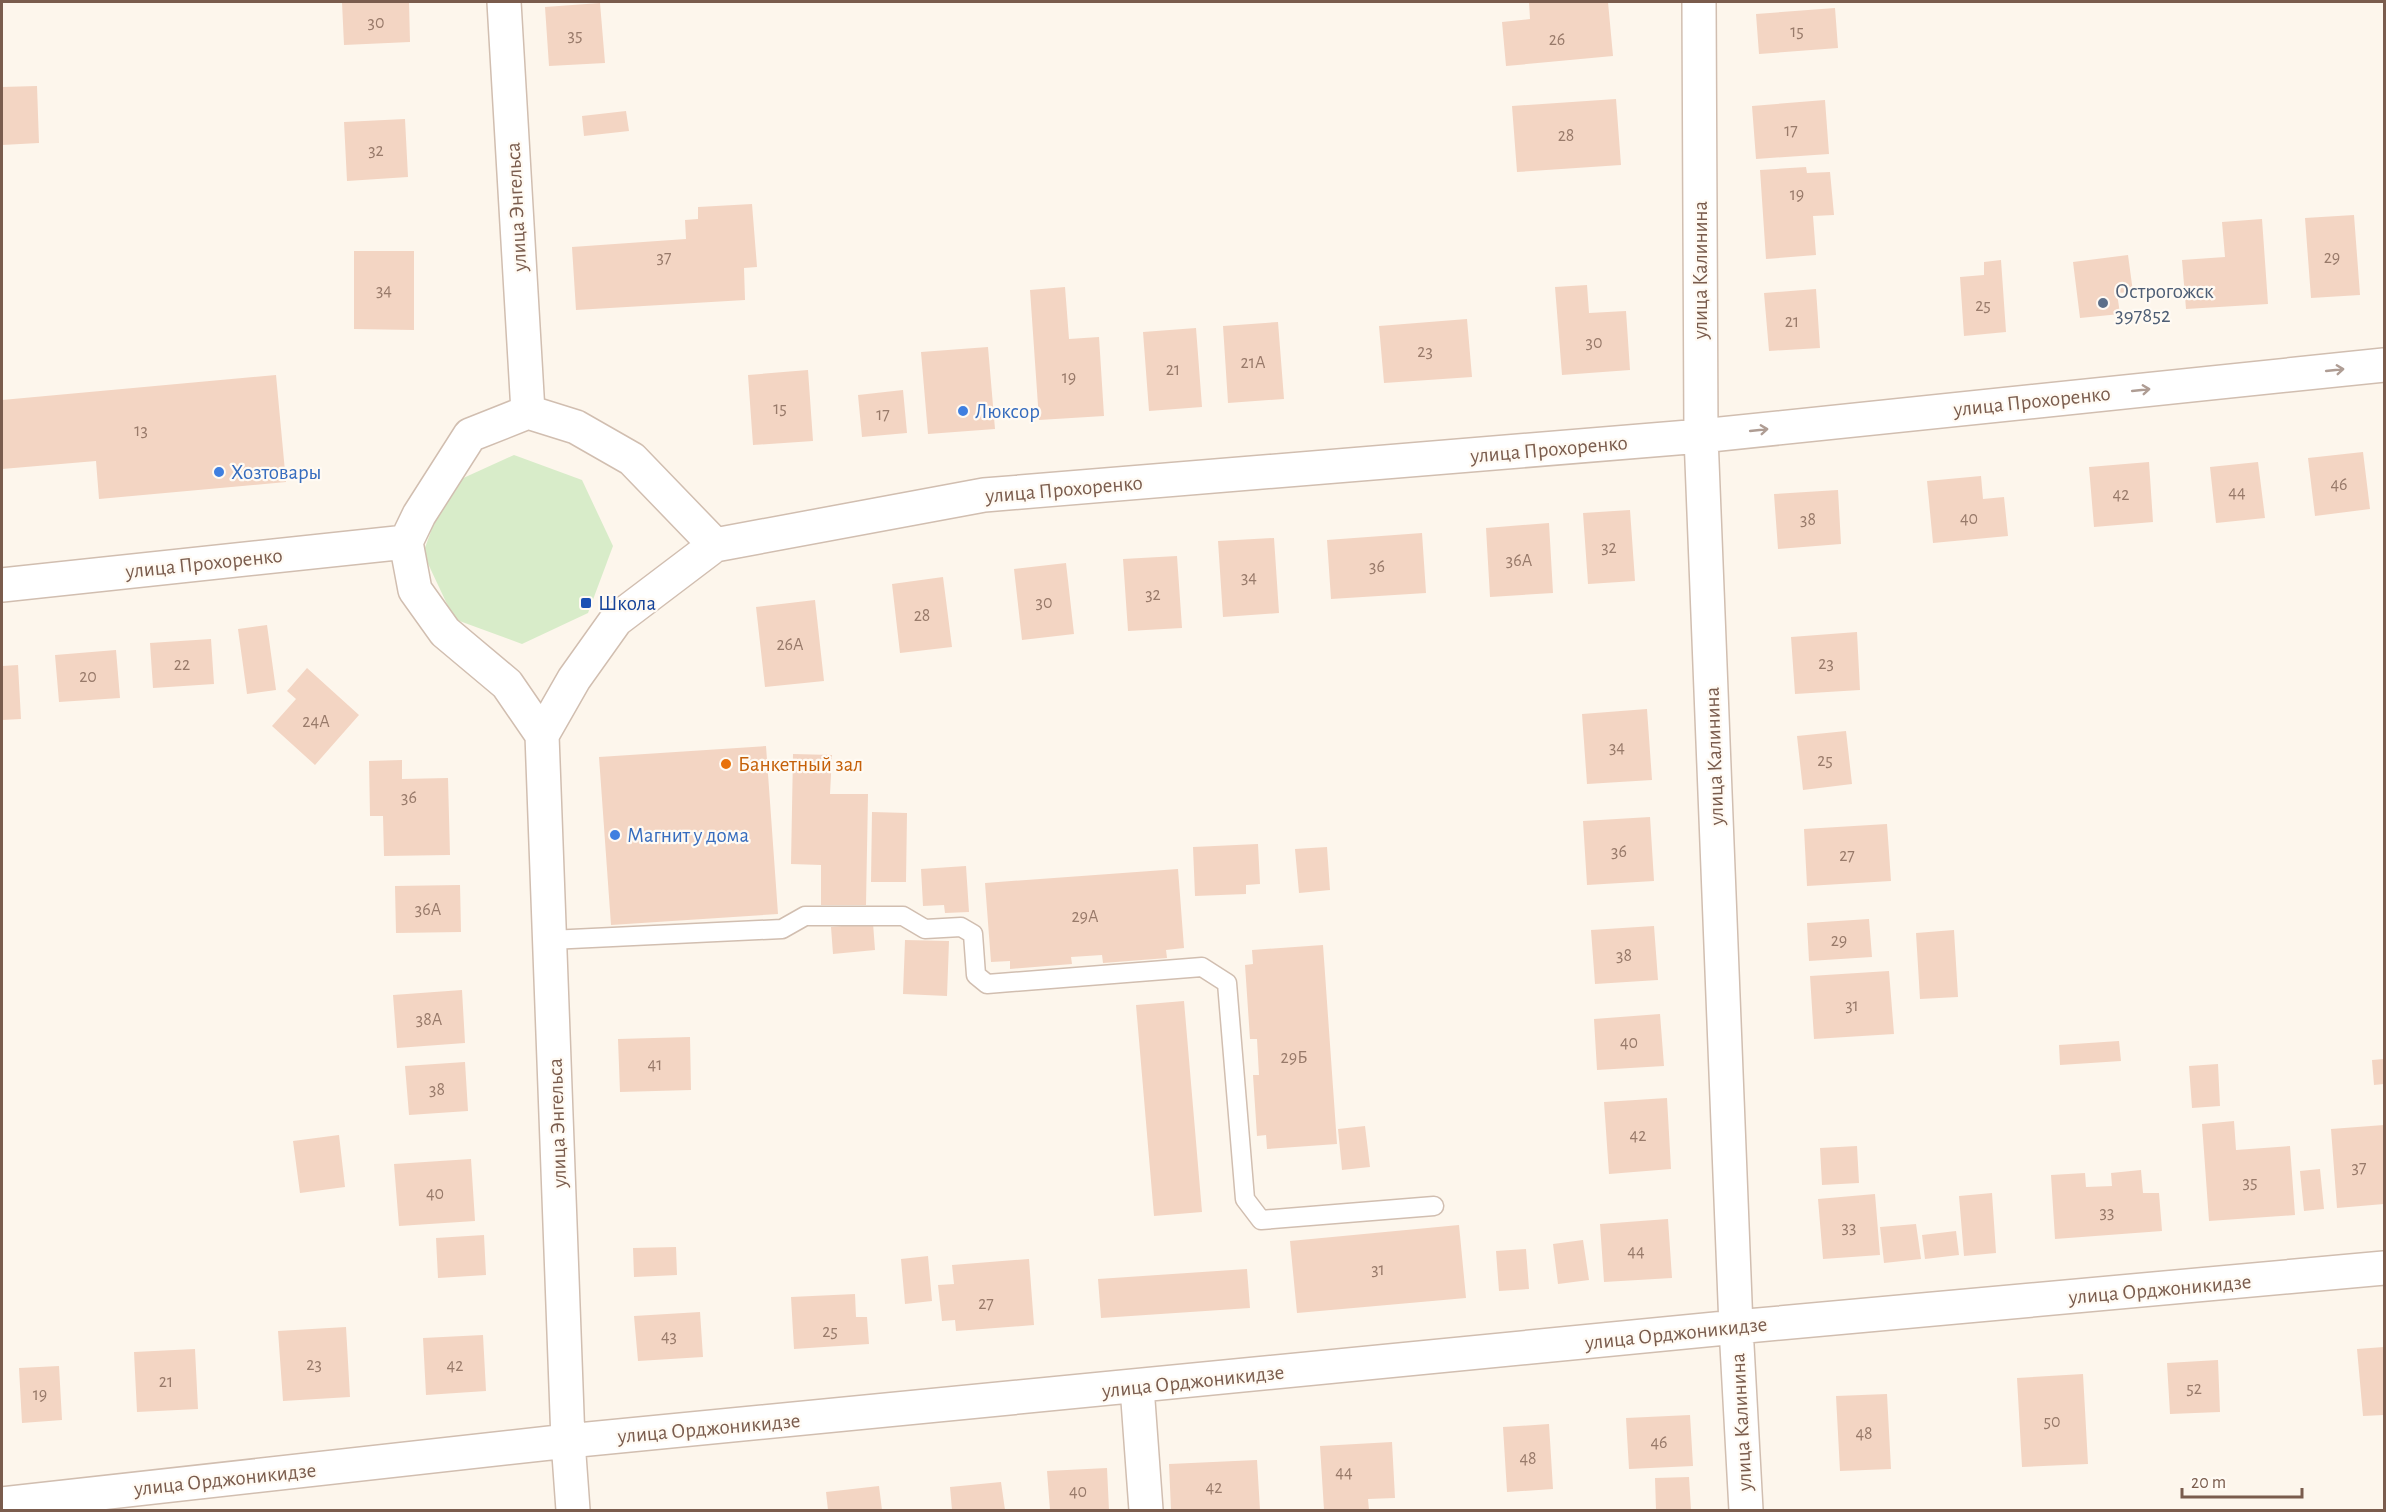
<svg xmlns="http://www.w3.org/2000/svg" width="2386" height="1512" viewBox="0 0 2386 1512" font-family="'Alegreya Sans',sans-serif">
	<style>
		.green { fill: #d8ecc9 }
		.building { fill: #f3d5c3 }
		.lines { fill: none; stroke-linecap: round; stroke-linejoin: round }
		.lane-casing { stroke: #d1beb0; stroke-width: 21 }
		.street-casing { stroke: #d1beb0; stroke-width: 36 }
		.lane { stroke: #fff; stroke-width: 18 }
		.street { stroke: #fff; stroke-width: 33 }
		.oneway { stroke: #af9d94 }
		.service-dot { fill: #5c6f8a; stroke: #fffaf3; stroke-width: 2 }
		.shop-dot { fill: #3f7fe0; stroke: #fffaf3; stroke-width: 2 }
		.transit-dot { fill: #1a4fb4; stroke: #fffaf3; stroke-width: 2 }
		.food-dot { fill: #e8710a; stroke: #fffaf3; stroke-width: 2 }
		.labels { text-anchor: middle; stroke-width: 4.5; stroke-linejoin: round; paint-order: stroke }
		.number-label { font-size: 18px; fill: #987a6a }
		.street-label { font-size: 21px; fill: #7a5c4d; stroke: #fffaf3 }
		.service-label { font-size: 21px; fill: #4e5e75; stroke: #fffaf3; text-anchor: start }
		.shop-label { font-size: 21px; fill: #366cbe; stroke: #fffaf3; text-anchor: start }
		.transit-label { font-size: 21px; fill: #164399; stroke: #fffaf3; text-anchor: start }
		.food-label { font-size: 21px; fill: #c56008; stroke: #fffaf3; text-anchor: start }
	</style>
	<rect width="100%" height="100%" fill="#fdf6ec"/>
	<path class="green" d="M514,455L582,480L613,546L588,613L522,644L454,619L423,553L448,485Z"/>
	<path class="building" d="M342,2H409L410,42L344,45Z
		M1529,2H1608L1613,56L1506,66L1502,22L1530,19Z
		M600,3L605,63L549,66L545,7Z
		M1835,8L1838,48L1759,54L1756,14Z
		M37,86L39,143L2,145V87Z
		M1616,99L1621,165L1517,172L1512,106Z
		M1825,100L1829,154L1756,159L1752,106Z
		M626,111L629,131L584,136L582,116Z
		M405,119L408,177L347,181L344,122Z
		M1806,167L1807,173L1830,172L1834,215L1813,216L1816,255L1766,259L1760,170Z
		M752,204L757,267L744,268L745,300L576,310L572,247L686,239L685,220L698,219V207Z
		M2354,215L2360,295L2311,298L2305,218Z
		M2262,219L2268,304L2186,309L2182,260L2225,257L2222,222Z
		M354,251H414V330L354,329Z
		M2128,255L2133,292L2117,293L2120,314L2080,318L2073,262Z
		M2001,260L2006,332L1964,336L1960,277L1984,275V262Z
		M1587,285L1589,313L1626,311L1630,370L1562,375L1555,287Z
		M1065,287L1069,339L1099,337L1104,416L1039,420L1030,290Z
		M1816,289L1820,348L1769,351L1764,293Z
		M1467,319L1472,377L1384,383L1379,326Z
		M1278,322L1284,399L1228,403L1223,326Z
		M1196,328L1202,407L1149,411L1143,332Z
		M988,347L995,429L928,434L921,352Z
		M808,370L813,441L753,445L748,375Z
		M276,375L286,482L99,499L96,461L2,469V400Z
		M903,390L907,433L862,437L858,395Z
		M2363,452L2370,509L2315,516L2308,458Z
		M2149,462L2153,522L2094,527L2089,467Z
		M2258,462L2265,518L2216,523L2210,467Z
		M1981,476L1983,499L2004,497L2008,536L1933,543L1927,481Z
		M1838,490L1841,544L1778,549L1774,494Z
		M1630,510L1635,581L1588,584L1583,513Z
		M1549,523L1553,593L1490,597L1486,528Z
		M1422,533L1426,593L1331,599L1327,540Z
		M1274,538L1279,613L1223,617L1218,541Z
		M1177,556L1182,628L1128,631L1123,559Z
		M1066,563L1074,634L1022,640L1014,569Z
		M943,577L952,647L900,653L892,584Z
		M815,600L824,681L765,687L756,607Z
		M267,625L276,690L247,694L238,629Z
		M1857,632L1860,690L1795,694L1791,637Z
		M211,639L214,684L153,688L150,643Z
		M116,650L120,698L59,702L55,655Z
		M18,665L21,719L2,720V666Z
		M307,668L359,715L315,765L272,726L296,699L287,691Z
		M1647,709L1652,780L1587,784L1582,714Z
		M1846,731L1852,784L1803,790L1797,736Z
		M766,746L778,914L611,925L599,757Z
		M793,754L832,755L830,794H868L866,905H821V865L791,864Z
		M402,760V779L448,778L450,855L384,856L383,816H370L369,761Z
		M872,812L907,813L906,882H871Z
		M1650,817L1654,881L1587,885L1583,821Z
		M1887,824L1891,881L1807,886L1804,829Z
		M1258,844L1260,884L1246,885V894L1195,896L1193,847Z
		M1327,847L1330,890L1299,893L1295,849Z
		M966,866L969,912L945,913L944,905L923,906L921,869Z
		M1178,869L1184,948L1166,950L1167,958L1103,963L1102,955L1071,957L1072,964L1010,969V961L991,962L985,883Z
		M460,885L461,932L396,933L395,886Z
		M1869,919L1872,957L1809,961L1807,923Z
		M873,923L875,950L833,954L831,927Z
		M1654,926L1658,980L1595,984L1591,930Z
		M1954,930L1958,997L1920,999L1916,933Z
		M905,940L949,941L947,996L903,994Z
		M1323,945L1337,1144L1267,1149L1266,1135L1257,1136L1253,1075H1259L1257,1039H1250L1245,965L1253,964L1252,950Z
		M1889,971L1894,1034L1814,1039L1810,976Z
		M462,990L465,1043L397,1048L393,995Z
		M1184,1001L1202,1212L1154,1216L1136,1005Z
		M1660,1014L1664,1066L1597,1070L1594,1019Z
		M690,1037L691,1090L620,1092L618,1039Z
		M2119,1041L2121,1061L2060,1065L2059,1045Z
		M2384,1059V1084L2374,1085L2372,1060Z
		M465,1062L468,1111L409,1115L405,1066Z
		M2218,1064L2220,1106L2192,1108L2189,1066Z
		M1667,1098L1671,1169L1609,1174L1604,1102Z
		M2234,1121L2236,1150L2290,1146L2295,1215L2209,1221L2202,1124Z
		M2384,1125V1204L2337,1208L2331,1129Z
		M1365,1126L1370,1167L1342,1170L1338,1129Z
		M339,1135L345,1187L300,1193L293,1141Z
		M1857,1146L1859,1183L1822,1185L1820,1148Z
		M471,1159L475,1221L399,1226L394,1164Z
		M2320,1169L2324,1209L2304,1211L2300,1171Z
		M2141,1170L2143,1193H2159L2162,1231L2055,1239L2051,1175L2085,1173L2086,1187L2112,1186L2111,1173Z
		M1992,1193L1996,1253L1964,1256L1959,1196Z
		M1875,1194L1880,1255L1823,1259L1818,1199Z
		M1668,1219L1672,1278L1604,1282L1600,1224Z
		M1916,1224L1921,1259L1884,1263L1880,1227Z
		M1459,1225L1466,1298L1297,1313L1290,1241Z
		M1956,1231L1959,1255L1925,1259L1922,1235Z
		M484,1235L486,1275L438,1278L436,1238Z
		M1583,1240L1589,1280L1558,1284L1553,1244Z
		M676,1247L677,1275L634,1277L633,1248Z
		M1526,1249L1529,1289L1499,1291L1496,1251Z
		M928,1256L932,1301L905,1304L901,1259Z
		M1029,1259L1034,1325L956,1331L955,1320L942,1321L938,1285L954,1284L952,1265Z
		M1247,1269L1250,1308L1101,1318L1098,1279Z
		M855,1294L856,1317H867L869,1344L794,1349L791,1297Z
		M700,1312L703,1357L638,1361L634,1316Z
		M346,1327L350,1397L283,1401L278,1331Z
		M483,1335L486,1391L426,1395L423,1338Z
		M2384,1347V1415L2363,1416L2357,1349Z
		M195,1349L198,1409L137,1412L134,1352Z
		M2218,1360L2220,1412L2170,1414L2167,1363Z
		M59,1366L62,1420L22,1423L19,1368Z
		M2083,1374L2088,1464L2022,1467L2017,1378Z
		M1887,1394L1891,1469L1840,1471L1836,1396Z
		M1690,1415L1693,1466L1629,1469L1626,1418Z
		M1549,1424L1553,1489L1507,1492L1503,1427Z
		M1392,1442L1395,1498L1368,1499L1369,1510H1324L1320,1446Z
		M1257,1460L1260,1510H1171L1169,1464Z
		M1107,1468L1109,1510H1050L1047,1471Z
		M1689,1477L1691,1510H1656L1655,1478Z
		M1001,1482L1005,1510H952L950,1487Z
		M879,1486L882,1510H828L826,1492Z"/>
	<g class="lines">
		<defs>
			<path id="lane" d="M550,940L782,929L805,916H903L925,929L961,927L973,934L976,975L987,984L1202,967L1227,983L1245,1199L1261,1220L1434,1206"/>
			<path id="street" d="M504,2L528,412
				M1699,2L1701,436L1736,1327L1746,1510
				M2,585L406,542
				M542,735L574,679L616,620L715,545L984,495L1701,436L2384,365
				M542,735L568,1441L573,1510
				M542,735L507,684L445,632L415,590L406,542L419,515L470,435L528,412L576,427L632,459L715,545
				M1137,1387L1146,1510
				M2,1504L568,1441L1736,1327L2384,1268"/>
		</defs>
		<use href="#lane" class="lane-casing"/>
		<use href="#street" class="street-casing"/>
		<use href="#lane" class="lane"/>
		<use href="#street" class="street"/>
	</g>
	<defs><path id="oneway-shaft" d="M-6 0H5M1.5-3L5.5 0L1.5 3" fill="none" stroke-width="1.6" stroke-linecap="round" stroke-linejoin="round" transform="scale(1.5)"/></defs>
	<g class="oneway">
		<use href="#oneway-shaft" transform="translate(2335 370) rotate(-6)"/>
		<use href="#oneway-shaft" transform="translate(2141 390) rotate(-6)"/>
		<use href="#oneway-shaft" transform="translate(1759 430) rotate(-6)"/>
	</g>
	<circle class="service-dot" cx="2103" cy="303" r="6"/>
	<g class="shop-dot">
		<circle cx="963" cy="411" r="6"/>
		<circle cx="219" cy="472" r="6"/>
		<circle cx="615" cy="835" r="6"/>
	</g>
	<rect class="transit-dot" x="580" y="597" width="12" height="12" rx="3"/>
	<circle class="food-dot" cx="726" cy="764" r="6"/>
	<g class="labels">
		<g class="number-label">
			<text x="376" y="28">30</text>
			<text x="1797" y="37">15</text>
			<text x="575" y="41">35</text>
			<text x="1557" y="45">26</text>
			<text x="1791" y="136">17</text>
			<text x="1566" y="141">28</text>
			<text x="376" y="156">32</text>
			<text x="1797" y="200">19</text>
			<text x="664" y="263">37</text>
			<text x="2332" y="263">29</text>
			<text x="384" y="296">34</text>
			<text x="1983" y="311">25</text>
			<text x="1792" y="327">21</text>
			<text x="1594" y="348">30</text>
			<text x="1425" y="357">23</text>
			<text x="1253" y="368">21А</text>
			<text x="1173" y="375">21</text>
			<text x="1069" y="383">19</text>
			<text x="780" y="414">15</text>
			<text x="883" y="420">17</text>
			<text x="141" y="436">13</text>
			<text x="2339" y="490">46</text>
			<text x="2237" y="498">44</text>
			<text x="2121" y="500">42</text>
			<text x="1969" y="524">40</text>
			<text x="1808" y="525">38</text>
			<text x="1609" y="553">32</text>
			<text x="1519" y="566">36А</text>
			<text x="1377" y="572">36</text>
			<text x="1249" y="583">34</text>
			<text x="1153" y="600">32</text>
			<text x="1044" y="608">30</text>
			<text x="922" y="621">28</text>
			<text x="790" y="650">26А</text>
			<text x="1826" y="669">23</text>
			<text x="182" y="670">22</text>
			<text x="88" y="682">20</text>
			<text x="316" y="727">24А</text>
			<text x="1617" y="753">34</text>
			<text x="1825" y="766">25</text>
			<text x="409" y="803">36</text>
			<text x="1619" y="857">36</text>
			<text x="1847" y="861">27</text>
			<text x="428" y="915">36А</text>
			<text x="1085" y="922">29А</text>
			<text x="1839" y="946">29</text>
			<text x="1624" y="961">38</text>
			<text x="1852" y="1011">31</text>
			<text x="429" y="1025">38А</text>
			<text x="1629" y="1048">40</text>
			<text x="1294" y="1063">29Б</text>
			<text x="655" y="1070">41</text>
			<text x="437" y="1095">38</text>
			<text x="1638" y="1141">42</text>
			<text x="2359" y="1173">37</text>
			<text x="2250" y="1188">35</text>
			<text x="435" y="1199">40</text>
			<text x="2107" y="1218">33</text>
			<text x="1849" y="1233">33</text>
			<text x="1636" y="1257">44</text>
			<text x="1378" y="1275">31</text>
			<text x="986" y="1309">27</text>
			<text x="830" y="1337">25</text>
			<text x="669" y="1342">43</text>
			<text x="314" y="1370">23</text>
			<text x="455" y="1371">42</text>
			<text x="166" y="1387">21</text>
			<text x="2194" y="1394">52</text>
			<text x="40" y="1400">19</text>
			<text x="2052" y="1427">50</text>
			<text x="1864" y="1439">48</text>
			<text x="1659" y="1448">46</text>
			<text x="1528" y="1464">48</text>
			<text x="1344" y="1478">44</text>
			<text x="1214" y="1493">42</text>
			<text x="1078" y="1497">40</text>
		</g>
		<g class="street-label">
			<text transform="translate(516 207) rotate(-93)" y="7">улица Энгельса</text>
			<text transform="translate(1700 270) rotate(-90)" y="7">улица Калинина</text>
			<text transform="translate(2032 401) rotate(-6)" y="7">улица Прохоренко</text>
			<text transform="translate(1549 449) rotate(-5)" y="7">улица Прохоренко</text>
			<text transform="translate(1064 489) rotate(-5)" y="7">улица Прохоренко</text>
			<text transform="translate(204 563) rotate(-6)" y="7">улица Прохоренко</text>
			<text transform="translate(1714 756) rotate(-92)" y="7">улица Калинина</text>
			<text transform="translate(557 1123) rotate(-92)" y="7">улица Энгельса</text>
			<text transform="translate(2160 1289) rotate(-5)" y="7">улица Орджоникидзе</text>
			<text transform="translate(1676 1333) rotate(-6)" y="7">улица Орджоникидзе</text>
			<text transform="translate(1193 1381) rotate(-6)" y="7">улица Орджоникидзе</text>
			<text transform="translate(1741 1422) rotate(-93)" y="7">улица Калинина</text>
			<text transform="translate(709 1428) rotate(-5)" y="7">улица Орджоникидзе</text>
			<text transform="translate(225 1479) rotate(-6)" y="7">улица Орджоникидзе</text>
		</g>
		<g class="service-label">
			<text x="2115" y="298">Острогожск<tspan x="2115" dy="24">397852</tspan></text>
		</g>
		<g class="shop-label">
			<text x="975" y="418">Люксор</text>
			<text x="231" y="479">Хозтовары</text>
			<text x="627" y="842">Магнит у дома</text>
		</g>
		<g class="transit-label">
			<text x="598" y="610">Школа</text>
		</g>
		<g class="food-label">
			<text x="738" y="771">Банкетный зал</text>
		</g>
	</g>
	<rect width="2386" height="1512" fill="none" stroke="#7a5c4d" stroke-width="6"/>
	<path d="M2182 1488v9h120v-9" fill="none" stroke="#7a5c4d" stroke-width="3"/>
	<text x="2191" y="1488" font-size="18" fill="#7a5c4d" stroke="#fffaf3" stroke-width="4.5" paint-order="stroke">20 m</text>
</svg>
